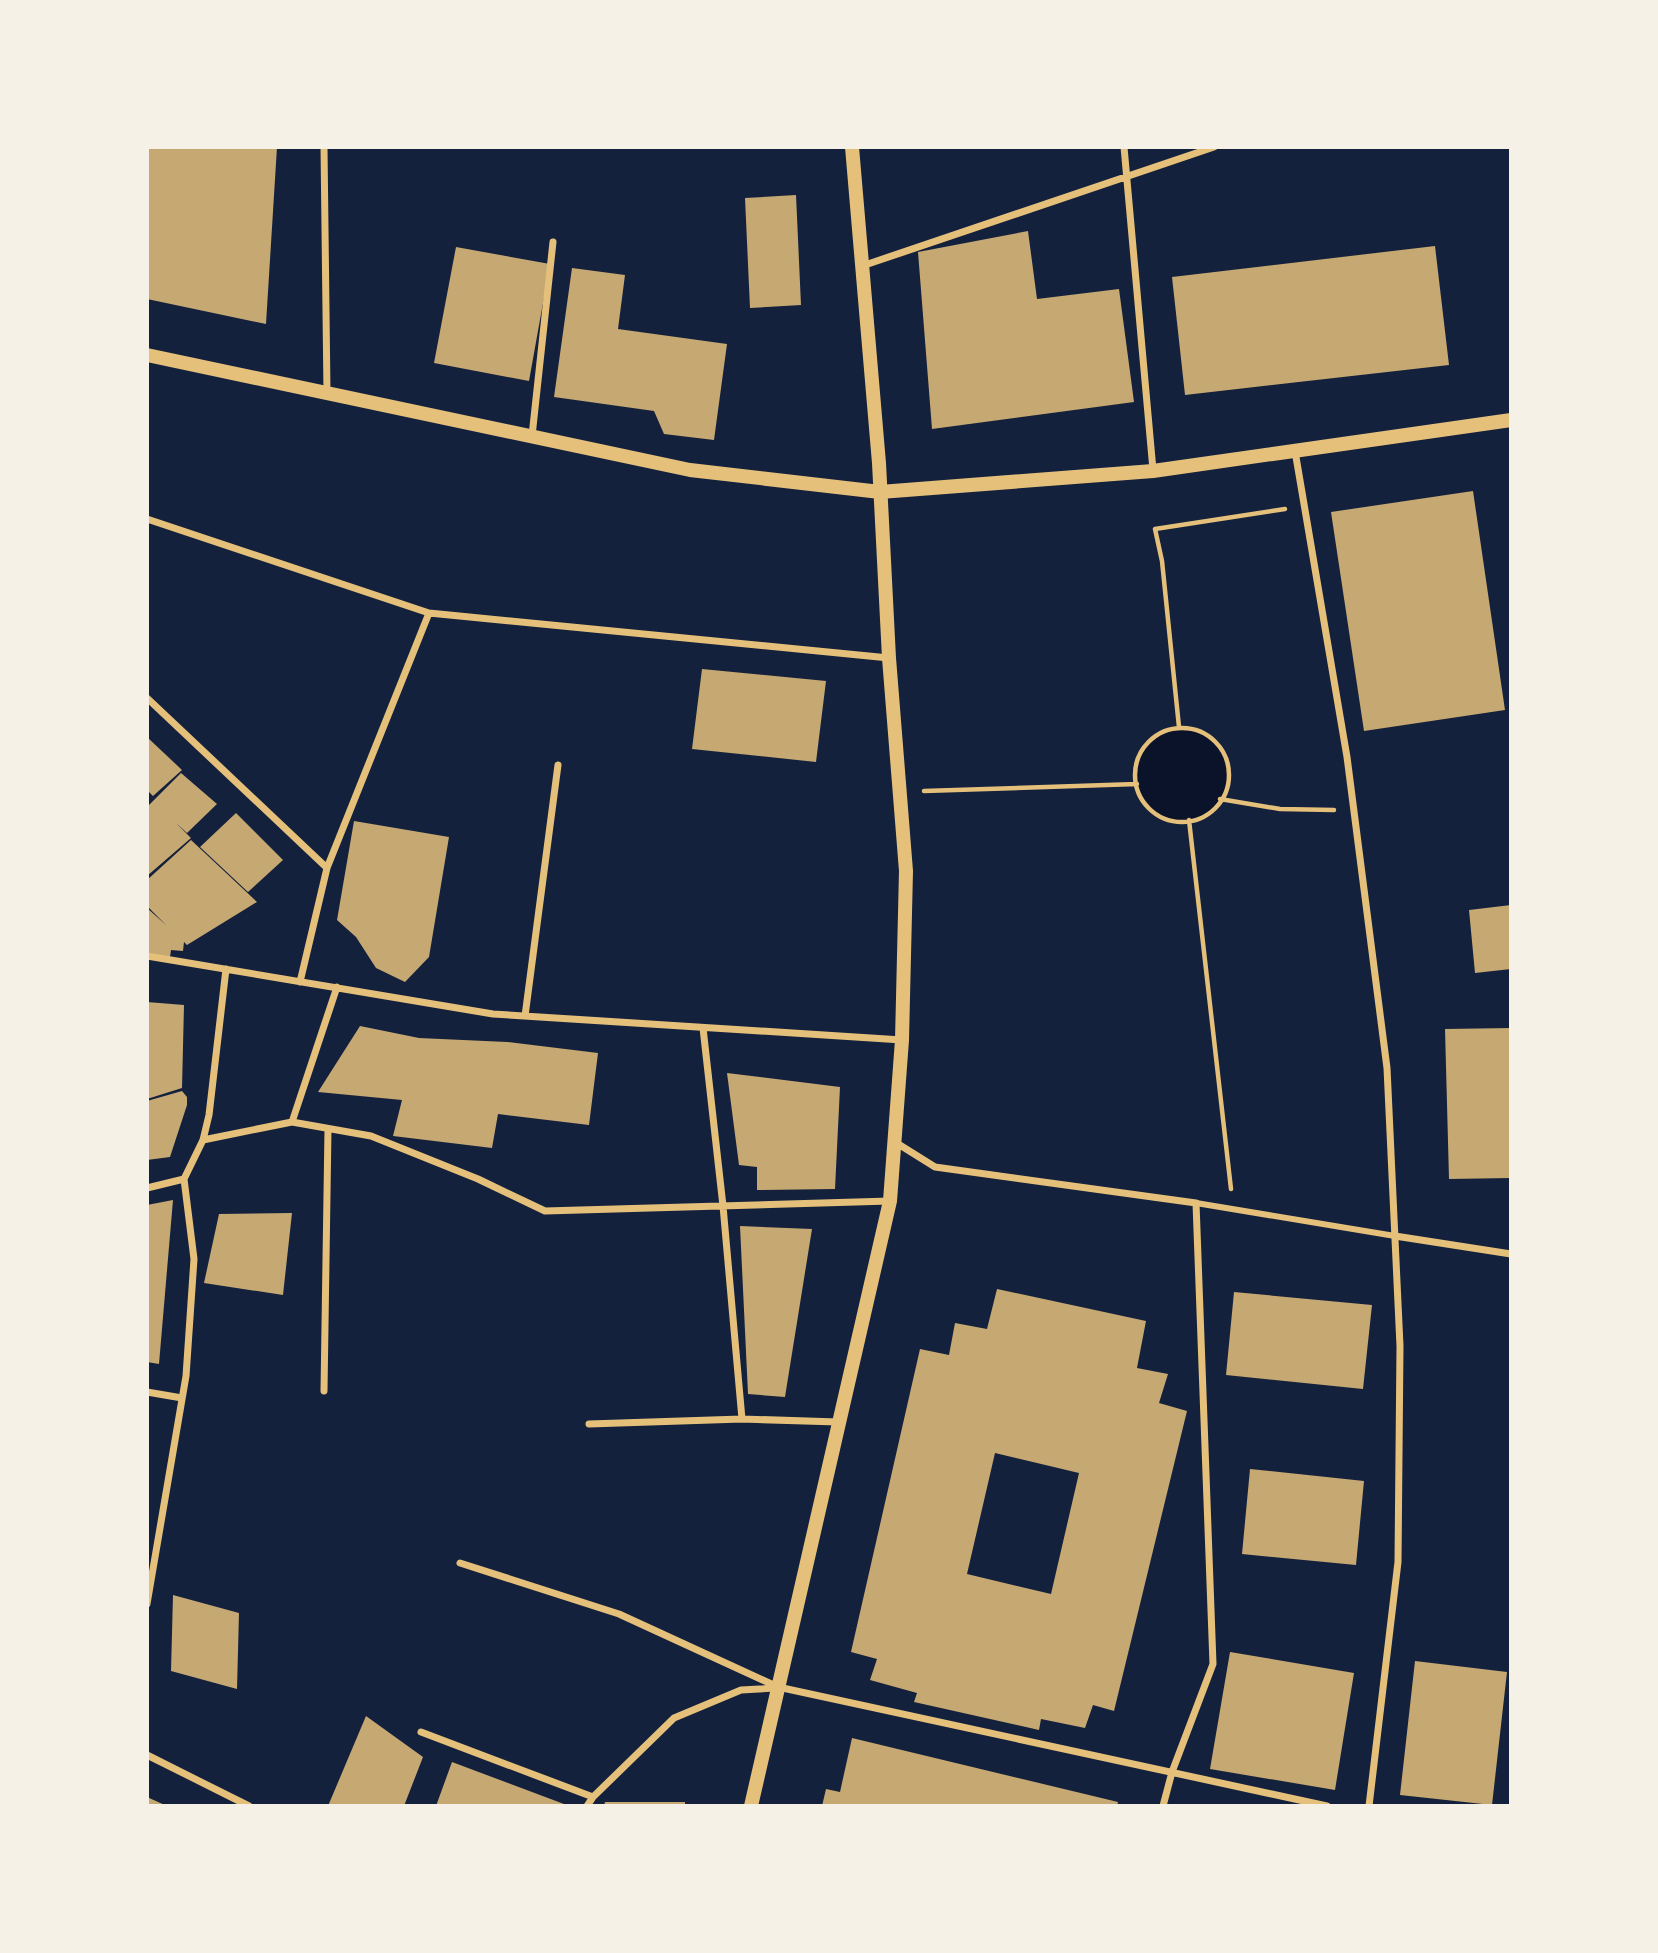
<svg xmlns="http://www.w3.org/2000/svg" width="1658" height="1953" viewBox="0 0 1658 1953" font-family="'Noto Sans',sans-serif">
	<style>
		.water { fill: #0b132b }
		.building { fill: #c6a872; fill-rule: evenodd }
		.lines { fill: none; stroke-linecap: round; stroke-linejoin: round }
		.path { stroke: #e5c07b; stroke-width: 4.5 }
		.pedestrian { stroke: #e5c07b; stroke-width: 6 }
		.minor { stroke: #e5c07b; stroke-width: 7 }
		.secondary { stroke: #e5c07b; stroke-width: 14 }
	</style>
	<rect width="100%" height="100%" fill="#14213d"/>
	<path class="water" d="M1135 775a47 47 0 1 1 94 0a47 47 0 1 1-94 0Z"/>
	<path class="building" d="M147,147H277L266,324L147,299Z
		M796,195L801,305L750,308L745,198Z
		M1028,231L1037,299L1119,289L1134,402L932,429L918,252Z
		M1435,246L1449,365L1185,395L1172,277Z
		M456,247L550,264L529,381L434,363Z
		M572,268L625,275L618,329L727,344L714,440L664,434L654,411L554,397Z
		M1473,491L1505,710L1364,731L1331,512Z
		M702,669L826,681L816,762L692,749Z
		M147,737L182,770L153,796L147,790Z
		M181,773L217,804L187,833L176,823L191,838L147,876V807Z
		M236,813L283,860L248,892L200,847Z
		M354,821L449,837L429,957L405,982L376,968L356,937L337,920Z
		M191,840L257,902L187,945L184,942L183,951L171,950L170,957L147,953V908L166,925L147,906V880Z
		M1511,905V969L1475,973L1469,910Z
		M147,1002L184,1005L182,1088L147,1099Z
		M360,1026L419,1038L507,1042L598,1053L589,1125L498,1114L492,1148L393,1136L402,1100L318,1092Z
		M1511,1028V1178L1449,1179L1445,1029Z
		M727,1073L840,1087L835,1189L757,1190V1167L739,1165Z
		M182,1091L187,1097V1105L170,1157L147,1160V1101Z
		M173,1200L159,1364L147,1362V1205Z
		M292,1213L283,1295L204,1283L219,1214Z
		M740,1226L812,1229L785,1397L748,1394Z
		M997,1289L1146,1321L1137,1368L1168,1374L1159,1403L1187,1411L1114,1711L1093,1705L1085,1728L1041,1719L1039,1730L914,1702L917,1693L870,1680L877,1659L851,1652L920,1349L949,1355L955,1323L987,1329ZM995,1453L1079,1473L1051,1594L967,1574Z
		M1234,1292L1372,1305L1363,1389L1226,1375Z
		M1250,1469L1364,1481L1356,1565L1242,1554Z
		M173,1595L239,1613L237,1689L171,1671Z
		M1230,1652L1354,1673L1335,1790L1210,1769Z
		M1415,1661L1507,1672L1492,1805L1400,1795Z
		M366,1716L423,1757L404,1806H328Z
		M852,1738L1118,1802L1117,1806H822L826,1789L840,1792Z
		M452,1762L564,1804L436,1806Z
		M147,1797L167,1806H147Z
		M605,1802H685V1806H604Z"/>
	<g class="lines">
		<path class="path" d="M1179,727L1162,561L1155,529L1285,509
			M1135 775a47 47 0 1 1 94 0a47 47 0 1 1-94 0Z
			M924,791L1137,784
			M1220,799L1280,809L1334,810
			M1189,820L1231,1189"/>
		<path class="pedestrian" d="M1196,1203L1395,1236"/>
		<path class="minor" d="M324,147L327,393
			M1124,147L1153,470
			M862,266L1214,147
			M532,436L553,242
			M1295,451L1347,757L1387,1068L1400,1346L1398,1562L1369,1806
			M147,519L429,613L889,658
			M147,698L327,868
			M147,956L493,1014L902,1040
			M300,982L327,868L429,613
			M525,1016L558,765
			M703,1028L723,1206L742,1419
			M292,1122L337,987
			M203,1140L292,1122L371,1136L478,1179L545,1211L890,1201
			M895,1142L935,1167L1196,1203L1213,1664L1172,1772L1163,1806
			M147,1188L184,1179
			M1395,1236L1511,1254
			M324,1391L328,1129
			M147,1392L182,1398
			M589,1424L742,1419L838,1422
			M460,1563L619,1614L778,1687L1327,1806
			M147,1604L186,1376L194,1259L184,1179L203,1140L209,1115L226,969
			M421,1732L593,1797
			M147,1755L249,1806
			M587,1806L593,1797L674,1718L741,1690L775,1688"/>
		<path class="secondary" d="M147,355L690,470L880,492L1153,471L1511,420
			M751,1806L890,1201L902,1040L906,871L889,658L879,463L852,147"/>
	</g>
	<rect width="1658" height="1953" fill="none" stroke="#f6f1e7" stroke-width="298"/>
</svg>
